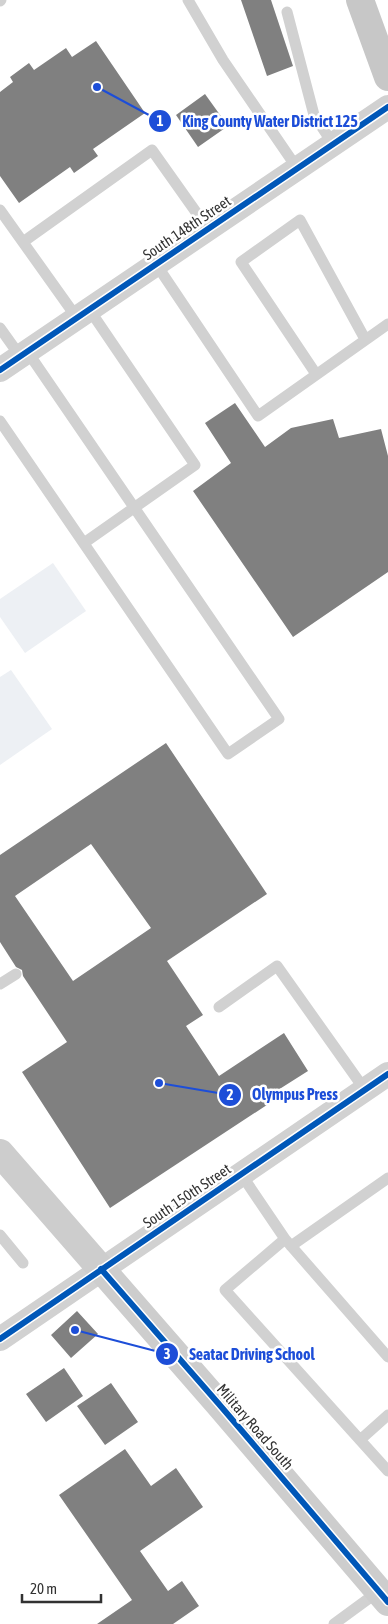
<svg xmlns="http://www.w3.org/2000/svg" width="388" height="1624" viewBox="0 0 388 1624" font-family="'Asap Condensed',sans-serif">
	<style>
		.green { fill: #edf0f4 }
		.building { fill: #808080; fill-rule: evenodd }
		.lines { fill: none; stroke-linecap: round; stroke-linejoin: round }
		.lane { stroke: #d1d1d1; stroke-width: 11 }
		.street { stroke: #d1d1d1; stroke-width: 24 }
		.secondary { stroke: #cdcdcd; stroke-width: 28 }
		.primary { stroke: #c7c7c7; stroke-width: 28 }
		.cycleway-casing { stroke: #fff; stroke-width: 9 }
		.cycleway { stroke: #0057b8; stroke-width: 6 }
		.labels { text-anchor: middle; stroke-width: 5; stroke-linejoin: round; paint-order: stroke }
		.street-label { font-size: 15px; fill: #323232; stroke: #fff }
		.leader { fill: none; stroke: #1d4ed8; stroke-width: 2 }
		.callout-dot { fill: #1d4ed8; stroke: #fff; stroke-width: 2 }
		.mark-label { font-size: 15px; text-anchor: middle; font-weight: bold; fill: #fff }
		.callout-label { font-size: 16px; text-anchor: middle; font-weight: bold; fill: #1d4ed8; stroke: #fff; stroke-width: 5; stroke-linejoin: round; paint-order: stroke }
	</style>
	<rect width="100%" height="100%" fill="#fff"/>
	<path class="green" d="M53,563L86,611L25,653L0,617V599Z
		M11,670L52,729L0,765V677Z"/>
	<path class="building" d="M241,0H271L293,66L267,76Z
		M96,41L145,113L93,149L98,156L74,173L70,167L19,203L0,176V92L13,82L10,77L29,63L34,70L66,48L72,57Z
		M205,94L228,126L198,147L176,115Z
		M235,403L265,447L291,428L333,419L339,438L381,429L388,456V572L293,637L193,491L231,463L205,423Z
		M166,743L267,894L167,961L203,1015L186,1026L219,1076L284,1033L308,1071L278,1090L282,1095L110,1208L22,1072L67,1042L23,976L22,970L16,967L0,942V855ZM91,844L151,928L73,981L15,896Z
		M77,1311L98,1334L71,1358L51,1335Z
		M64,1368L83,1396L46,1422L26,1394Z
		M111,1383L138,1422L105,1445L77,1406Z
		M125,1449L151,1486L176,1468L203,1507L140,1551L168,1591L182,1581L199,1606L173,1624H97L132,1600L59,1495Z"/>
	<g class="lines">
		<path class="lane" d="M188,0L223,60L297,168
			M0,1L1,0
			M287,12L314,115L333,144
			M0,210L77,318
			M23,242L152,150L208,229
			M156,264L258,416L388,324
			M0,328L20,356
			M316,374L241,262L300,220L365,339
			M0,421L228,754L279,719L27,351
			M84,543L195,465L89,309
			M0,984L16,974
			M219,1007L277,966L365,1090
			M241,1174L285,1239L388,1357
			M0,1235L23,1263
			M285,1239L225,1290L388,1471
			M291,1246L388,1178
			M360,1440L388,1415
			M334,1624L379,1591"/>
		<path class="street" d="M0,370L388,107
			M0,1339L388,1074"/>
		<path class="secondary" d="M0,1153L218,1403L388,1602"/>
		<path class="primary" d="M360,0L388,77"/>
		<defs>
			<path id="cycleway" d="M0,370L388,107
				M101,1269L218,1403L388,1602
				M0,1339L388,1074"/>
		</defs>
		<use href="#cycleway" class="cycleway-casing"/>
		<use href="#cycleway" class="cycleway"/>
	</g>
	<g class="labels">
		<g class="street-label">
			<text transform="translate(187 228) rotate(-34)" y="5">South 148th Street</text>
			<text transform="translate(187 1196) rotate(-34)" y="5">South 150th Street</text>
			<text transform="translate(255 1427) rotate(49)" y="5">Military Road South</text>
		</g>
	</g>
	<path class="leader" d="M97 87L160 121M159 1083L230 1095M75 1330L167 1354"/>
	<g class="callout-dot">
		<circle cx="97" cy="87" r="5"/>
		<circle cx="159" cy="1083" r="5"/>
		<circle cx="75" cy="1330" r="5"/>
		<circle cx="160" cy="121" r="12"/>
		<circle cx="230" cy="1095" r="12"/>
		<circle cx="167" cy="1354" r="12"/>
	</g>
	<g class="mark-label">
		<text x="160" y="126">1</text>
		<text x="230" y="1100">2</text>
		<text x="167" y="1359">3</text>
	</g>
	<g class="callout-label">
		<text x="270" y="127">King County Water District 125</text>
		<text x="295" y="1100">Olympus Press</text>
		<text x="252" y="1360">Seatac Driving School</text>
	</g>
	<path d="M22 1594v8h79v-8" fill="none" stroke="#323232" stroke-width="2.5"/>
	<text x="30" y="1594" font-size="15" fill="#323232" stroke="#ffffff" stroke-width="4" paint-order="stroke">20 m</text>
</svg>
